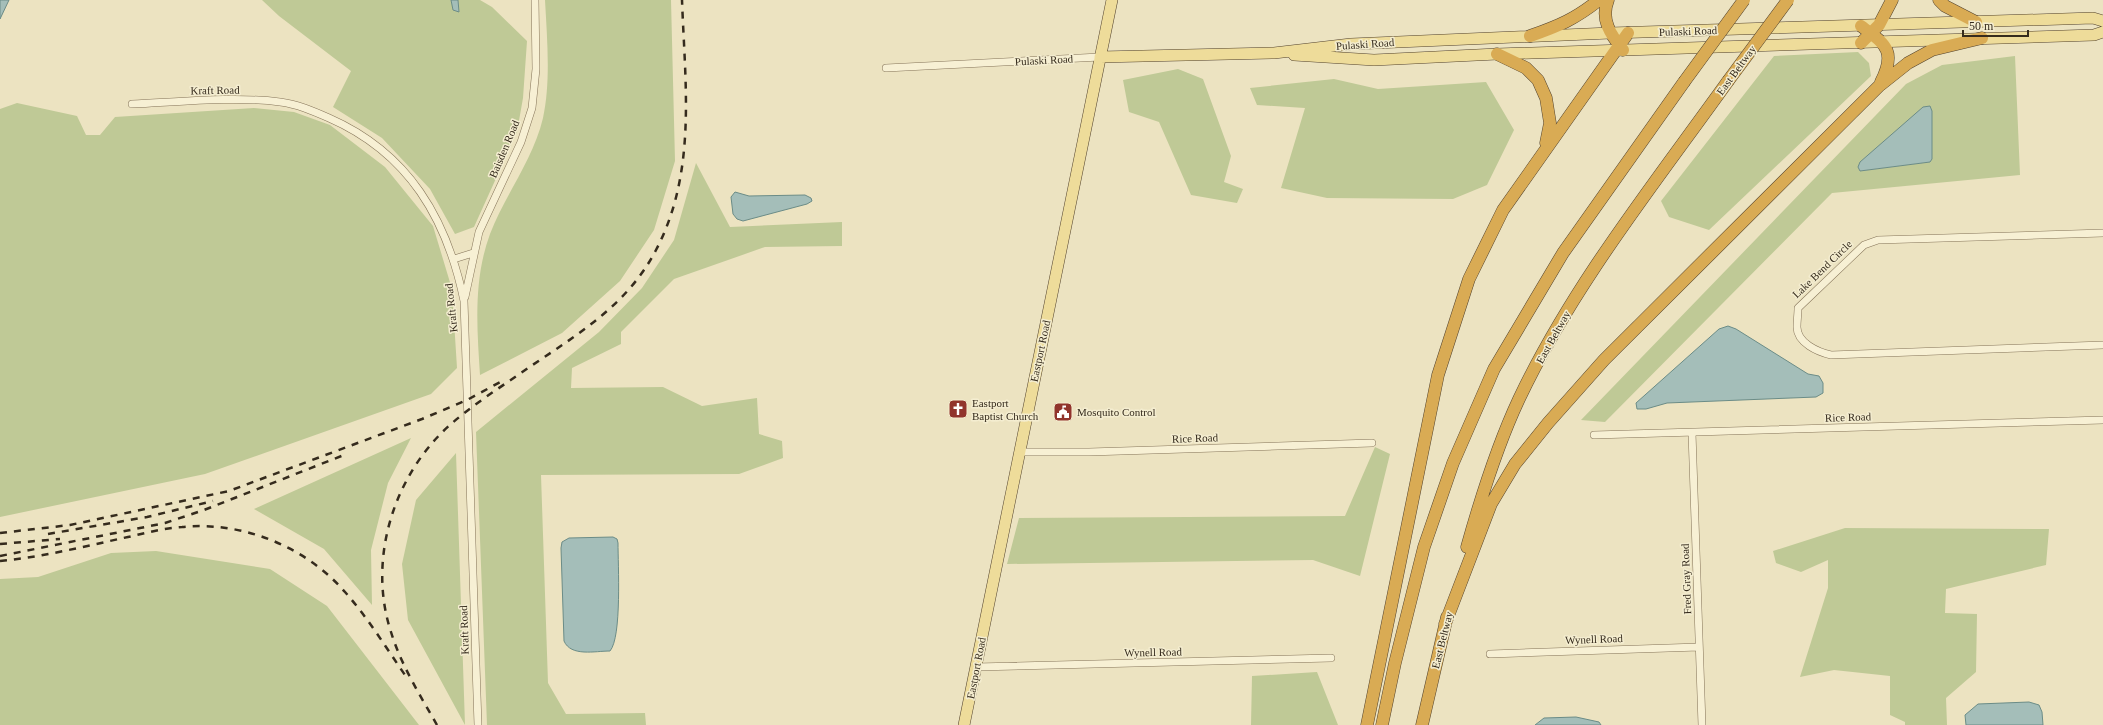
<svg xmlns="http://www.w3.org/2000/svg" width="2103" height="725" viewBox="0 0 2103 725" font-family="'Times New Roman',serif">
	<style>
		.green { fill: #bfc996; fill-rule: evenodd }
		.water { fill: #a4beb9; stroke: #6b8c87 }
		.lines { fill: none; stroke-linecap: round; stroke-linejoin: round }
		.minor-casing { stroke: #857459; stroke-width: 8 }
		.primary-casing { stroke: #52422e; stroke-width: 12 }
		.motorway-casing { stroke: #52422e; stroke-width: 13 }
		.minor { stroke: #f7f0d4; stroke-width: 7 }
		.primary { stroke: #eedc9a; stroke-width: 11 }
		.motorway { stroke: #d9ab54; stroke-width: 12 }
		.rail { stroke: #352b1d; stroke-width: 2.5; stroke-dasharray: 7 7; stroke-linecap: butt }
		.motorway-bridge-casing { stroke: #52422e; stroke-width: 13; stroke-linecap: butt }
		.motorway-bridge { stroke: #d9ab54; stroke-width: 12 }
		.labels { text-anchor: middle; stroke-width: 3; stroke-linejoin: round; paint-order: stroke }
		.street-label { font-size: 11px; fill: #352b1d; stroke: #f4edd0 }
		.poi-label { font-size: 11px; fill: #352b1d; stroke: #f4edd0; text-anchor: start }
	</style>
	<rect width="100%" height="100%" fill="#ece3c1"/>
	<path class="green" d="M262,0H451L453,6L459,12L458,0H480L492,7L527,41L523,98L517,132L474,227L455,234L430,189L382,138L333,107L351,71L279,16Z
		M545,0H671L675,161L654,230L620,281L562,333L480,375C477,328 473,280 490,234C505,195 533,160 543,118C551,81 547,38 545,0Z
		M1858,52L1869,63L1871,76L1709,230L1669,217L1661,201L1774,56Z
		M2015,56L2020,175L1832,193L1605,422L1581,420L1906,84L1942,65ZM1932,159L1929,162L1860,171L1858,167Z
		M1178,69L1203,79L1231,156L1224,182L1243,189L1237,203L1191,195L1159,122L1129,112L1123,80Z
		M1334,79L1378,89L1486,82L1514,130L1487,185L1453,199L1327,198L1281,188L1305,108L1257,105L1250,88Z
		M17,103L77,116L86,135H100L115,117L254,108L294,112L330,125L385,167L433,226L452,289L457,368L431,394L205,474L0,517V109Z
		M696,163L730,227L842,222V246L765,247L674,279L621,332V344L572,368L571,388L663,387L702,406L757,398L759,434L782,441L783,458L739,474L541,475L548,683L566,714L645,713L646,725H487L476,432L599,332L642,288L674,240Z
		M411,438L388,483L371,550L372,605L324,549L254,509Z
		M1375,447L1390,454L1360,576L1313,560L1007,564L1019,518L1345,516Z
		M456,453L465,725L408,620L402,564L416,500Z
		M1845,528L2049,529L2046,565L1946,589L1945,613L1977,614L1976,672L1946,698L1947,725H1905V722L1890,715V676L1834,670L1800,677L1828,588V560L1801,572L1776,563L1773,551Z
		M156,551L270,569L327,606L419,725H0V579L38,577L111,553Z
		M1317,672L1338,725H1251L1252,676Z"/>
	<path class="water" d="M0,0H9L0,19Z
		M451,0H458L459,12L453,10Z
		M1930,106L1932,111V159L1930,162L1860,171L1858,167L1860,162L1923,107Z
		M735,192L749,196L805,195L811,198L812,201L807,204L743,221L737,219L733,214L731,197Z
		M1728,326L1736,329L1808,374L1819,376L1823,383V393L1816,397L1667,403L1646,409H1637L1636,403L1719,329Z
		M613,537L617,539L618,543C618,564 622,637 610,651C595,651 571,657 564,641L561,548L562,542L569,538Z
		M2029,702L2039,705L2042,712L2043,725H1966L1965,715L1978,704Z
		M1576,717L1599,722L1601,725H1535L1544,718Z"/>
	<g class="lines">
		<defs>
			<path id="minor" d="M886,68L1100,57
				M132,104C178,102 235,96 280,102C297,104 313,111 329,118C409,153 447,219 464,301L478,725
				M2103,233L1878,240L1864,245L1798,308C1798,314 1797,321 1797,327C1797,343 1818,352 1831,355L2103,345
				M454,259L473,253
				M465,297L479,232L521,142L532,108L536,69L535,0
				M1692,433L1702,725
				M1594,435L2103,420
				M1019,452H1089L1372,443
				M1490,654L1699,647
				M976,667L1331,658"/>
			<path id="primary" d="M1294,55L1374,60L1497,54L2094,35L2103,32
				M1100,57L1274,53L1351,44L1610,33L2093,18L2103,21
				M964,725L1112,0"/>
			<path id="motorway" d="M1608,0C1600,20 1611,35 1623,50
				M1939,0L1945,6L1976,22
				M1861,26C1885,44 1897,50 1881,82
				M1530,36C1559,26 1575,19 1599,0
				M1861,43L1879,25L1892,0
				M1497,54L1526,68L1538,80L1546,98L1550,123L1546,143
				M1467,547C1481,497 1497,446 1519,399C1573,285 1655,183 1728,81
				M1445,624L1491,504L1515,464L1548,423L1604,360L1879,86L1908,63L1932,50L1982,38
				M1367,725L1438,375L1469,279L1503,210L1628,33
				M1382,725L1395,663L1424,547L1453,463L1494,369L1563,253L1684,82
				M1422,725L1447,617"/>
		</defs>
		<use href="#minor" class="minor-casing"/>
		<use href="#primary" class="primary-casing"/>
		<use href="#motorway" class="motorway-casing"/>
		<use href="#minor" class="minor"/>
		<use href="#primary" class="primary"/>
		<use href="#motorway" class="motorway"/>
		<path class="rail" d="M0,533L70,525L229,491L422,419L467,400L502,381
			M48,534L147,517L213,501
			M0,544L60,539
			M0,556L165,523L204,510L344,455
			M0,561C43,557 86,546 128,537C146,533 164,528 182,527C242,521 305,546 345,592C368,618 387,649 407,678
			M437,725C420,695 401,665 391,632C367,559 394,474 451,424C475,403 504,385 531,366C580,333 628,304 656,250C697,172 685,85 682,0"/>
		<defs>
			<path id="motorway-bridge" d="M1728,81L1788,0
				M1684,82L1744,0"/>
		</defs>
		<use href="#motorway-bridge" class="motorway-bridge-casing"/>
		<use href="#motorway-bridge" class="motorway-bridge"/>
	</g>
	<defs>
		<symbol id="church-square" viewBox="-11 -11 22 22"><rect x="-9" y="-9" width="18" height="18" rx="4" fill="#91342c" stroke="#f4edd0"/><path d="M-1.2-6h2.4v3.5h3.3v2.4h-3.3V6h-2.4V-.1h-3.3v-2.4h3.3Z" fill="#fff"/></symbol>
		<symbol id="civic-square" viewBox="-11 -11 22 22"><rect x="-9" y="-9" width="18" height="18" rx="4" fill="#91342c" stroke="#f4edd0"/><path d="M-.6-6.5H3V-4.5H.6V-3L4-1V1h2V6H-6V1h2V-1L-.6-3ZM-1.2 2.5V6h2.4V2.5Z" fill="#fff"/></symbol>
	</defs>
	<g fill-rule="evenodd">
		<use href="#church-square" x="947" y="398" width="22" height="22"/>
		<use href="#civic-square" x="1052" y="401" width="22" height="22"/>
	</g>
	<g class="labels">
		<g class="street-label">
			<text transform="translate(1688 31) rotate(-2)" y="4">Pulaski Road</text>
			<text transform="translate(1365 44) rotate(-4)" y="4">Pulaski Road</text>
			<text transform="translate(1044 60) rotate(-3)" y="4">Pulaski Road</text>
			<text transform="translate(1736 70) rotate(-54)" y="4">East Beltway</text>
			<text transform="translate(215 90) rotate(-1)" y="4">Kraft Road</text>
			<text transform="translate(504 149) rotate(-67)" y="4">Baisden Road</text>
			<text transform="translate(1822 269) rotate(-44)" y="4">Lake Bend Circle</text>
			<text transform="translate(451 308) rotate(-96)" y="4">Kraft Road</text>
			<text transform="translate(1553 337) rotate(-61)" y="4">East Beltway</text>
			<text transform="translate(1040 351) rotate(-78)" y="4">Eastport Road</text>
			<text transform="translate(1848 417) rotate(-2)" y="4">Rice Road</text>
			<text transform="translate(1195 438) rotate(-2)" y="4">Rice Road</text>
			<text transform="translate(1686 579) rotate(-92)" y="4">Fred Gray Road</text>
			<text transform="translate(464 630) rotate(-92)" y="4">Kraft Road</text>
			<text transform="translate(1594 639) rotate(-2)" y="4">Wynell Road</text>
			<text transform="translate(1442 640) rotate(-76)" y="4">East Beltway</text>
			<text transform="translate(1153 652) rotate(-1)" y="4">Wynell Road</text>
			<text transform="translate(976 668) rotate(-79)" y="4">Eastport Road</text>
		</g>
		<g class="poi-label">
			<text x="972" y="407">Eastport<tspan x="972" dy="13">Baptist Church</tspan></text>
			<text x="1077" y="416">Mosquito Control</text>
		</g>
	</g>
	<path d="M1963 30v6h65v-6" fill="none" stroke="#352b1d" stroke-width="2"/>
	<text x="1969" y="30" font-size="12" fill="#352b1d" stroke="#f4edd0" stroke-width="3" paint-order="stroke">50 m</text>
</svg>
